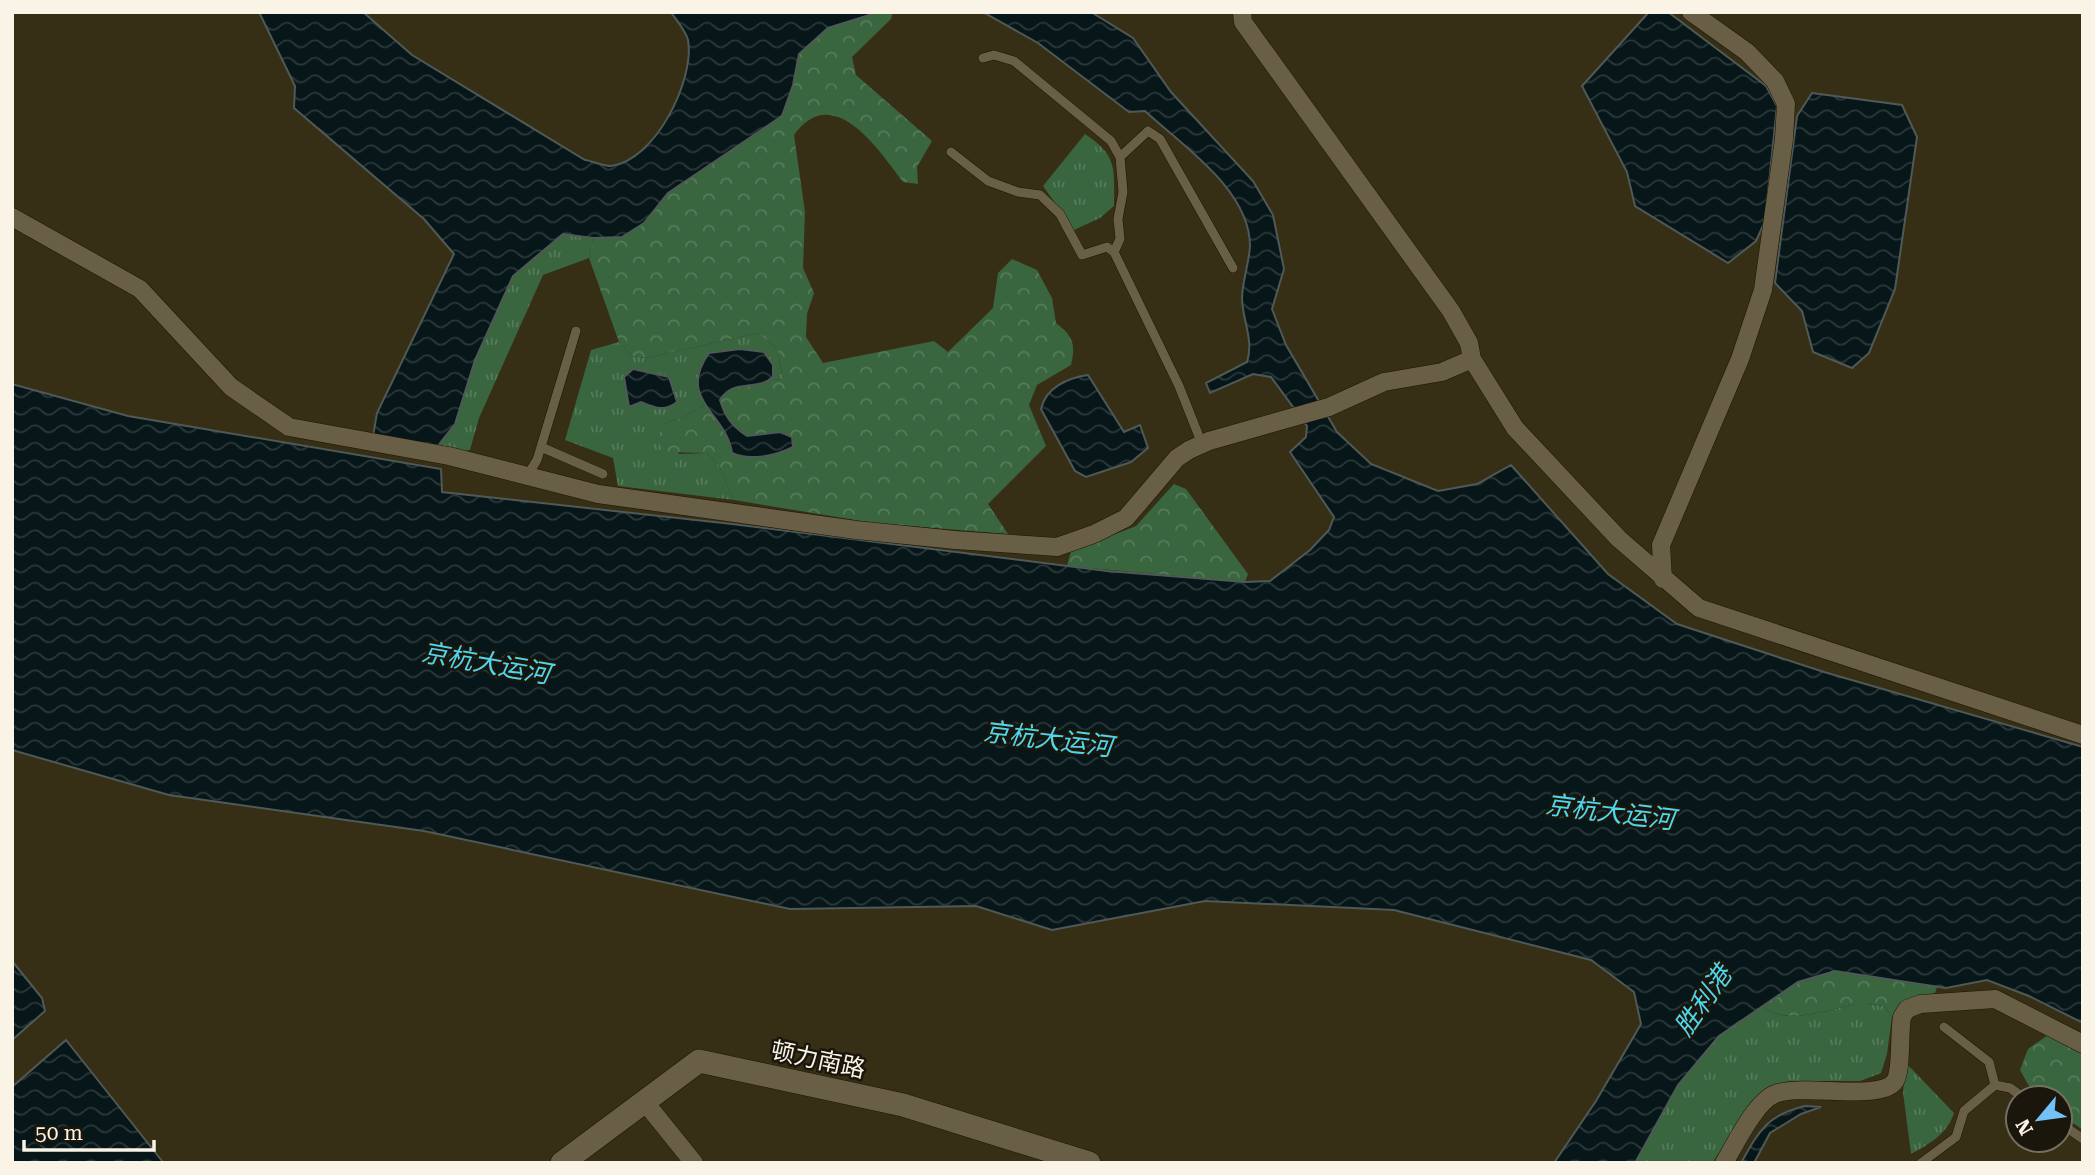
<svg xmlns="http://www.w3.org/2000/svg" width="2095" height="1175" viewBox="0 0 2095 1175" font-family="'Roboto Serif','Noto Sans SC',serif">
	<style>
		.grass { fill: url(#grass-tufts) }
		.forest { fill: url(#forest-crowns) }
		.water { fill: url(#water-waves); stroke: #4f5956; stroke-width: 2 }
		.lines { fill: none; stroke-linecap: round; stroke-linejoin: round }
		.service-casing { stroke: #1e1501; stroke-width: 10 }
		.minor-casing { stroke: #1e1501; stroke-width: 19 }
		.tertiary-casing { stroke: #1e1501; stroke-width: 24 }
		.service { stroke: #695f46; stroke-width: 9 }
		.minor { stroke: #695f46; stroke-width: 18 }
		.tertiary { stroke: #695f46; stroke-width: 23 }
		.labels { text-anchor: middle; stroke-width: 5; stroke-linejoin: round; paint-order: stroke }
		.street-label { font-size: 24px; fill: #faf4e6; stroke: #1a160c }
		.water-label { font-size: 26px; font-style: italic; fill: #4fd6eb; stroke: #1a160c }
	</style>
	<defs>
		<pattern id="grass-tufts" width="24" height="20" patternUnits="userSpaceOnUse" patternTransform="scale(1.75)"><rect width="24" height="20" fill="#39653f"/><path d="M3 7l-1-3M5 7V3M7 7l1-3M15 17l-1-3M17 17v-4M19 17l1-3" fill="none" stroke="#577c5b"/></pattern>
		<pattern id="forest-crowns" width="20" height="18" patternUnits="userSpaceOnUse" patternTransform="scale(1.75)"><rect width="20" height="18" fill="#39653f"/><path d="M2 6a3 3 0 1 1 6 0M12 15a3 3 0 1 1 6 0" fill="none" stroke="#577c5b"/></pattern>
		<pattern id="water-waves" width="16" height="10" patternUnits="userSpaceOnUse" patternTransform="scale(1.75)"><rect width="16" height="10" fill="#061619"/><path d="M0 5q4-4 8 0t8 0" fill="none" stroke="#2b383a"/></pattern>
	</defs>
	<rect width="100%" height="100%" fill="#372e16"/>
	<path class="grass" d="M1085,134C1118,156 1114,169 1114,206L1100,218L1074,230L1043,186Z
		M563,234L593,238L589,258L543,275L479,418L470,450L429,457L455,424L475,360L513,276Z
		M758,333L777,349L783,379L716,385C708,410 688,415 664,424L679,454L706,453L718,464L734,500L618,486L613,458L565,440L591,350L619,342L632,356L646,358Z
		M1859,1003L1884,1006L1892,1017L1887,1054L1881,1073L1860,1081H1790L1774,1085L1757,1098L1712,1163H1635L1678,1085L1719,1036L1763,1006C1788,1027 1829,1009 1859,1003Z
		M1906,1063L1954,1113C1947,1134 1931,1143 1911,1154L1903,1092Z"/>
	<path class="forest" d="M879,12H893L891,19L852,57L856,75L932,141L917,167L918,184L903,182C878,149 833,81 794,135L805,212L803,268L814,293L807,314L806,337L823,363L934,341L948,352L993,308L998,273L1012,259L1037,270L1052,298L1056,323C1073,336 1076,344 1071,365L1037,385L1029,405L1046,446L988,504L1008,534L873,523L734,500L718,464L706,453L663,452L657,439L664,424C688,415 708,410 716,385L783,379L777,349L758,333L646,358L632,356L619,342L589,258L593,238L622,237L644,223L668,193L782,116L793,85L799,54L828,28Z
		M1174,484L1186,489L1248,574L1245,582L1067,566L1071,551L1136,526Z
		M1836,970L1937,987L1935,993L1899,1005L1892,1017L1884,1006C1875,1005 1865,1003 1856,1004C1826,1009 1789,1027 1763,1006L1798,982Z
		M2048,1035L2083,1054V1130L2060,1114V1098L2035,1097L2020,1070L2028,1049Z"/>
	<path class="water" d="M259,12H363L412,55L585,160C592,161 604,166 611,166C655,161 695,80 688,40C686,31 676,20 671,12H879L828,28L799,54L793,85L782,116L668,193L644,223L622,237L593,238L563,234L513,276L475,360L455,424L429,457L371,448L377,413L454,254L424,219L294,108L295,86Z
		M983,12H1091L1133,38L1171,92L1253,181L1273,215L1284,269L1272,309L1286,345L1337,432L1371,464L1438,491L1477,484L1511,465L1608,574L1677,624L1824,672L2083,747V1023L2029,996L1987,980L1946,988L1835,971L1798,982L1719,1036L1678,1085L1635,1163H1554L1596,1101L1641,1024L1634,992L1591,960L1394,910L1205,901L1052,930L976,906L790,909L424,831L169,795L12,750V384L128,416L441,469L442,492L732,524L1107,571L1245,582L1270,581L1310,550L1329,530L1334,517L1290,452L1306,437L1307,426L1271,377L1253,374L1210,393L1206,383L1247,362C1254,340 1243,322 1242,299C1242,282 1249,264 1250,246C1250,190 1184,147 1145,111L1129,112L1038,43Z
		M1649,12H1668L1766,86L1777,106L1765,221L1756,241L1728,263L1635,206L1627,172L1582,86Z
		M1812,93L1902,105L1917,137L1895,289L1869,353L1852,368L1813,352L1802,311L1775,283L1797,116Z
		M740,349L764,352L773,365V377C755,392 733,378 720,400C725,417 732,426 747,436L780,432L792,437L793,447C776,456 749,461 732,453C726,412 676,400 709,353Z
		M633,369L669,377L677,402C664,412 655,408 641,402L629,407L624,377Z
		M1088,375L1124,432L1140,425L1148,448L1131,462L1086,477L1075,471L1041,409C1046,387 1068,378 1088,375Z
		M12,961L42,998L45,1011L12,1040Z
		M66,1040L162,1161L161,1163H12V1087Z
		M1805,1106L1821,1107L1801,1114L1770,1133L1754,1163H1741C1759,1131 1767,1115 1805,1106Z"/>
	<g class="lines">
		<defs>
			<path id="service" d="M983,58L994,55L1014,61L1111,141L1120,157L1123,192L1118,219L1120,239L1114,252
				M951,152L988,181L1018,192L1040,195L1060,214L1082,255L1107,247L1114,252L1179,386L1202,444
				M1120,157L1148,131L1160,139L1233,268
				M541,447L603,474
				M527,476L537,460L576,331
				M1944,1027L1989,1062L1995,1085
				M2060,1123L2083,1139
				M1921,1163L1956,1137L1964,1111L1995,1085L2010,1088L2024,1098"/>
			<path id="minor" d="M1242,12L1243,22L1451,311L1469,343L1472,359L1515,428L1619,539L1699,608L2083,735
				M12,217L140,289L231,387L289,427L449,456L598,494L856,530L955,540L1057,547L1094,534L1126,518L1177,458L1189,450L1209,441L1329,407L1384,382L1442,372L1472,359
				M1663,579L1661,545L1740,359L1763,290L1784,139L1786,104L1775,81L1747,52L1691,12
				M644,1101L694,1163
				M1724,1163C1735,1145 1755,1102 1775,1094C1802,1083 1882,1102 1895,1081C1902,1071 1899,1031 1902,1017L1907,1009L1920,1004L1995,999L2083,1044"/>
			<path id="tertiary" d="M562,1163L699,1061L903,1105L1089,1163"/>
		</defs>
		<use href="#service" class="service-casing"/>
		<use href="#minor" class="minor-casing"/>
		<use href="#tertiary" class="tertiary-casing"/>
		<use href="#service" class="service"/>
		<use href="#minor" class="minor"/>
		<use href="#tertiary" class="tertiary"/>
	</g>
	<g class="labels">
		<g class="street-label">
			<text transform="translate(818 1060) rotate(12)" y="8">顿力南路</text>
		</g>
		<g class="water-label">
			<text transform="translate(486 663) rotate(10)" y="9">京杭大运河</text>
			<text transform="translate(1048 739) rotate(7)" y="9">京杭大运河</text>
			<text transform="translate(1610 812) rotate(7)" y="9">京杭大运河</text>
			<text transform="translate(1703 1001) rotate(-55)" y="9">胜利港</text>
		</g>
	</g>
	<rect width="2095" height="1175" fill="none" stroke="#faf4e6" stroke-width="28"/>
	<g transform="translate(2039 1119) rotate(241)"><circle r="33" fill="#1a160c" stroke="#746f63" stroke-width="2"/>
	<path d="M0-5L12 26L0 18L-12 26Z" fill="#73c1f5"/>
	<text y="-10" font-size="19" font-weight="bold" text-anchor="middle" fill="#faf4e6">N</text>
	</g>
	<path d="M24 1140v10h130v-10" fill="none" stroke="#faf4e6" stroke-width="3.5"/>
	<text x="35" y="1140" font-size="21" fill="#faf4e6" stroke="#1a160c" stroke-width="5" paint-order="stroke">50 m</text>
</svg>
